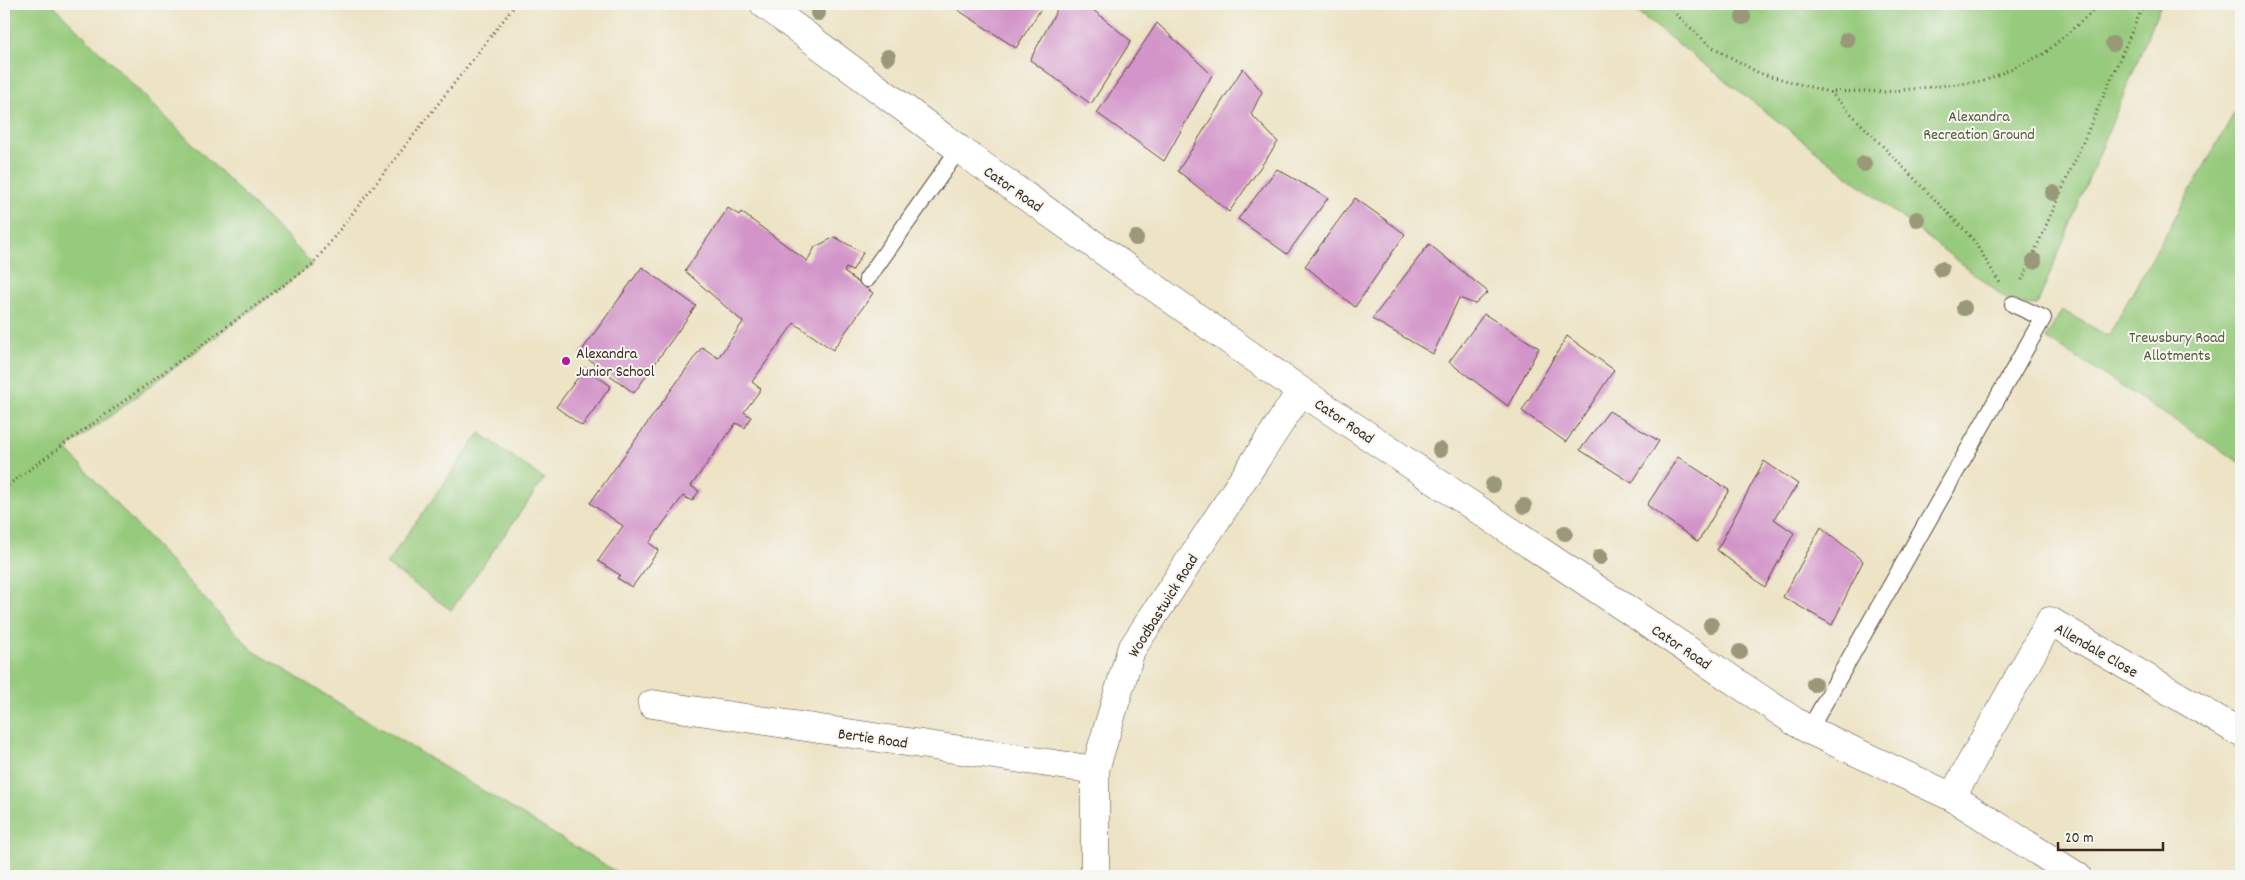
<svg xmlns="http://www.w3.org/2000/svg" width="2245" height="880" viewBox="0 0 2245 880" font-family="Dekko,sans-serif">
	<style>
		.green { fill: #96ca7b; stroke: #687a4c }
		.building { fill: #d394c9 }
		.lines { fill: none; stroke-linecap: round; stroke-linejoin: round }
		.lane-casing { stroke: #564637; stroke-width: 18 }
		.street-casing { stroke: #564637; stroke-width: 29 }
		.path { stroke: #564637; stroke-width: 3; stroke-dasharray: 1 4; stroke-linecap: butt }
		.lane { stroke: #fff; stroke-width: 16 }
		.street { stroke: #fff; stroke-width: 28 }
		.tree { fill: #9a9879 }
		.poi-dot { fill: #b5179e; stroke: #f6f6f2; stroke-width: 2 }
		.labels { text-anchor: middle; stroke-width: 4; stroke-linejoin: round; paint-order: stroke }
		.park-label { font-size: 16px; fill: #565a3a; stroke: #f6f6f2 }
		.street-label { font-size: 16px; fill: #3b2a1e; stroke: #f6f6f2 }
		.poi-label { font-size: 16px; fill: #3b2a1e; stroke: #f6f6f2; text-anchor: start }
	</style>
	<rect width="100%" height="100%" fill="#f6f6f2"/>
	<filter id="ink" filterUnits="userSpaceOnUse"><feTurbulence type="fractalNoise" baseFrequency=".02" numOctaves="2"/><feDisplacementMap in="SourceGraphic" scale="10" xChannelSelector="R" yChannelSelector="G"/><feConvolveMatrix kernelMatrix="1 2 1 2 8 2 1 2 1" color-interpolation-filters="sRGB"/></filter>
	<filter id="wash" filterUnits="userSpaceOnUse"><feTurbulence type="fractalNoise" baseFrequency=".0096" numOctaves="4" result="noise"/><feDisplacementMap in="SourceGraphic" scale="20" xChannelSelector="R" yChannelSelector="G"/><feGaussianBlur stdDeviation="1.12" result="paint"/><feColorMatrix in="noise" values="0 0 0 0 0 0 0 0 0 0 0 0 0 0 0 0 0 1.4 0 .05"/><feComposite in="paint" operator="in"/></filter>
	<g filter="url(#wash)">
		<rect width="100%" height="100%" fill="#ede3c5"/>
		<path class="green" d="M4,4H52L313,264L66,449L252,650L623,876H4Z
			M1627,4H2161L2037,305L2013,304Z
			M2241,101V463L2046,338L2062,310L2108,336Z
			M480,433L544,479L451,610L386,564Z"/>
		<g id="blocks">
			<path class="building" d="M963,4H1044L1016,48L958,10Z
				M1060,4H1086L1131,41L1091,104L1030,60Z
				M1157,23L1212,75L1164,161L1097,113Z
				M1243,68L1262,92L1251,114L1278,142L1229,212L1178,171Z
				M1277,169L1328,198L1287,254L1238,219Z
				M1355,198L1405,234L1355,307L1305,266Z
				M728,208L739,215L741,212L807,261L815,247L835,237L863,253L852,271L846,268L844,272L873,293L833,350L794,323L752,382L761,389L744,412L751,417L745,428L736,423L691,486L699,491L692,501L683,496L649,543L659,550L632,587L617,578L620,575L598,561L623,526L590,503L702,347L718,358L743,322L685,271Z
				M1429,244L1488,292L1475,304L1459,298L1433,354L1372,319Z
				M642,267L696,306L634,393L580,353Z
				M1484,314L1539,348L1508,406L1449,362Z
				M1567,336L1614,370L1566,442L1522,411Z
				M585,368L611,386L582,426L556,407Z
				M1609,411L1659,441L1632,483L1580,450Z
				M1678,457L1729,490L1698,542L1647,505Z
				M1764,461L1798,484L1774,519L1794,533L1765,587L1717,550Z
				M1821,527L1863,561L1832,625L1783,597Z"/>
		</g>
	</g>
	<g filter="url(#ink)">
		<use href="#blocks" fill-opacity="0" stroke="#564637" stroke-width="1"/>
		<g class="lines">
			<defs>
				<path id="lane" d="M867,279L959,149
					M1809,730L2043,318L2013,304"/>
				<path id="street" d="M764,4L959,149L1301,391L1794,721L1809,730L1952,797L2077,876
					M652,704L1095,770
					M1952,797L2050,621L2241,733
					M1095,876V770L1131,650L1301,391"/>
			</defs>
			<use href="#lane" class="lane-casing"/>
			<use href="#street" class="street-casing"/>
			<path class="path" d="M1665,4L1709,45L1759,73L1829,92L1864,91L1885,92L1984,81L2044,54L2101,4
				M1830,92L1972,238L2000,283
				M2022,280L2144,4
				M4,488L313,264L516,4"/>
			<use href="#lane" class="lane"/>
			<use href="#street" class="street"/>
		</g>
		<g class="tree">
			<circle cx="818" cy="13" r="8"/>
			<circle cx="1743" cy="17" r="8"/>
			<circle cx="1847" cy="40" r="8"/>
			<circle cx="2113" cy="44" r="8"/>
			<circle cx="888" cy="57" r="8"/>
			<circle cx="1864" cy="164" r="8"/>
			<circle cx="2053" cy="193" r="8"/>
			<circle cx="1917" cy="219" r="8"/>
			<circle cx="1136" cy="238" r="8"/>
			<circle cx="2034" cy="261" r="8"/>
			<circle cx="1941" cy="269" r="8"/>
			<circle cx="1964" cy="308" r="8"/>
			<circle cx="1440" cy="450" r="8"/>
			<circle cx="1493" cy="485" r="8"/>
			<circle cx="1524" cy="506" r="8"/>
			<circle cx="1565" cy="533" r="8"/>
			<circle cx="1600" cy="557" r="8"/>
			<circle cx="1711" cy="625" r="8"/>
			<circle cx="1740" cy="652" r="8"/>
			<circle cx="1814" cy="684" r="8"/>
		</g>
	</g>
	<circle class="poi-dot" cx="566" cy="361" r="5"/>
	<g class="labels">
		<g class="park-label">
			<text x="1979" y="121">Alexandra<tspan x="1979" dy="18">Recreation Ground</tspan></text>
			<text x="2177" y="342">Trewsbury Road<tspan x="2177" dy="18">Allotments</tspan></text>
		</g>
		<g class="street-label">
			<text transform="translate(1014 188) rotate(35)" y="6">Cator Road</text>
			<text transform="translate(1345 420) rotate(34)" y="6">Cator Road</text>
			<text transform="translate(1162 605) rotate(-58)" y="6">Woodbastwick Road</text>
			<text transform="translate(1682 646) rotate(34)" y="6">Cator Road</text>
			<text transform="translate(2097 649) rotate(30)" y="6">Allendale Close</text>
			<text transform="translate(873 737) rotate(8)" y="6">Bertie Road</text>
		</g>
		<g class="poi-label">
			<text x="576" y="358">Alexandra<tspan x="576" dy="18">Junior School</tspan></text>
		</g>
	</g>
	<rect width="2245" height="880" fill="none" stroke="#f6f6f2" stroke-width="20"/>
	<path d="M2058 842v8h105v-8" fill="none" stroke="#3b2a1e" stroke-width="2.5"/>
	<text x="2065" y="842" font-size="15" fill="#3b2a1e" stroke="#f6f6f2" stroke-width="4" paint-order="stroke">20 m</text>
</svg>
